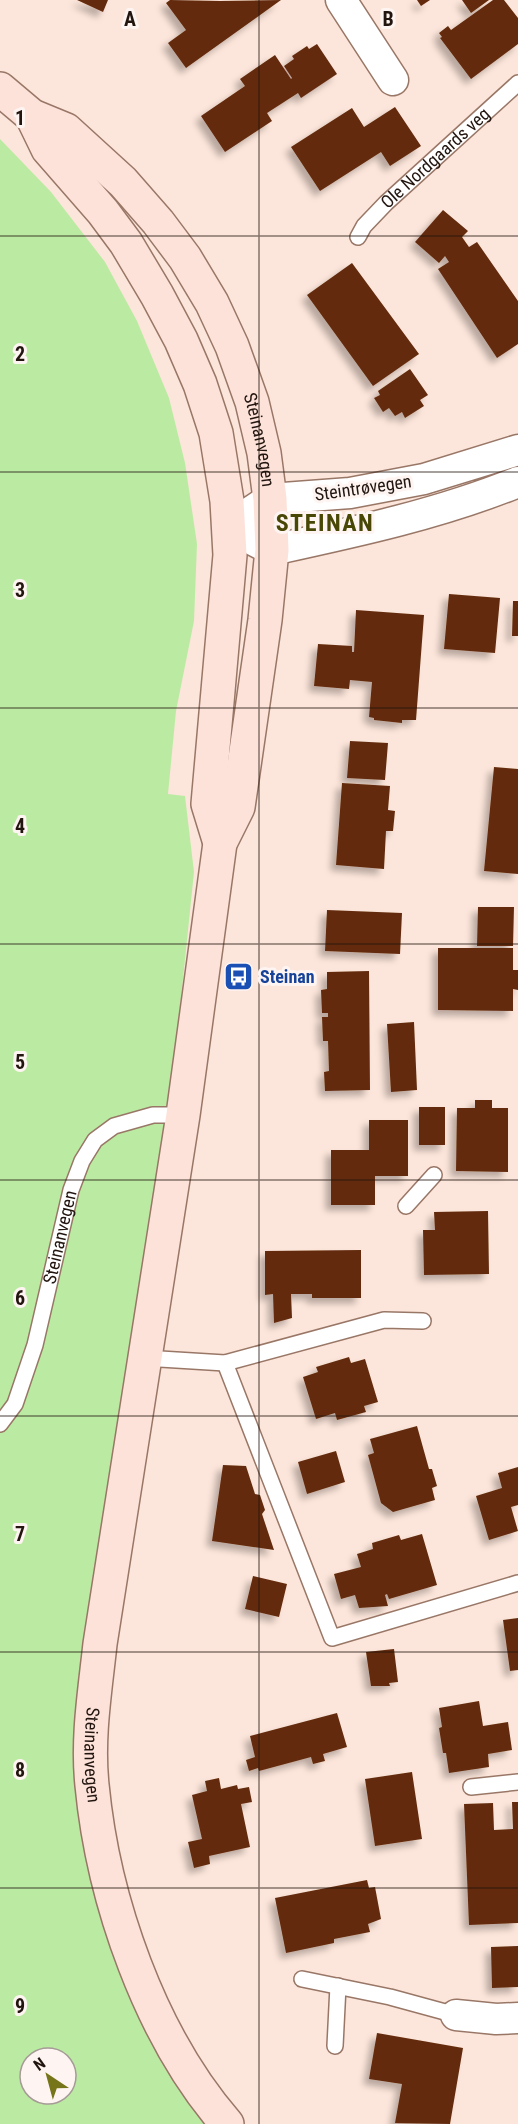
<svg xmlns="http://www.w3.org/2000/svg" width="518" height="2124" viewBox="0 0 518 2124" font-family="'Roboto Condensed',sans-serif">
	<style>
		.green { fill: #bbeba3; fill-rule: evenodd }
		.building { fill: #632b0b; filter: url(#shadow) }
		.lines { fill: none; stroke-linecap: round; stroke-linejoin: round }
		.lane-casing { stroke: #997767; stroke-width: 18 }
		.street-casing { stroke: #997767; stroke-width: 33 }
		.secondary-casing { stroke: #997767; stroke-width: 36 }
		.lane { stroke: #fff; stroke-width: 15 }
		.street { stroke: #fff; stroke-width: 30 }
		.secondary { stroke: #fde2da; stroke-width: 33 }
		.grid { fill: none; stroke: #22150f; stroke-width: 1.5; stroke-opacity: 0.55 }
		.labels { text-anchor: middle; stroke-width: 6; stroke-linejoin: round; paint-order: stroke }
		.street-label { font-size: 18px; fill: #22150f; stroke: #fef5f2 }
		.transit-label { font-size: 18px; font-weight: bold; fill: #164399; stroke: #fef5f2; text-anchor: start }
		.district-label { font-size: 24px; font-weight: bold; letter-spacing: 1.5px; fill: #484705; stroke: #fef5f2 }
		.grid-label { font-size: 20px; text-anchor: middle; font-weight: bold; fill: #22150f; stroke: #fef5f2; stroke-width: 6; stroke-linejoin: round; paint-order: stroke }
	</style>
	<defs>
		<filter id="shadow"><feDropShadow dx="-5.5" dy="5.5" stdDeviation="3" flood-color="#0004"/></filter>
	</defs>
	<rect width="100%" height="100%" fill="#fce5da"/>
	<path class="green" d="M0,139L51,192L105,262L137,321L169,398L185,463L197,544L194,621L176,711L168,794L185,796L194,872L144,1358L83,1783L144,2005L239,2124H0ZM30,2058H66V2094H30Z"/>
	<path class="building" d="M77,0H108L103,12Z
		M170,0L220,1L281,0L186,68L168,43L186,30L166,3Z
		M417,0H430L421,6Z
		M462,0H489L471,13Z
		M493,0H504L518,18V44L471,79L440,38L442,37L439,33L448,26L451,30Z
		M317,44L337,74L301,98L298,93L267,113L272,121L225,152L201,116L245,86L240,79L275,55L291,79L292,78L284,66L294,59L292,56L307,46L309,49Z
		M395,107L421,146L390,166L381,152L320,191L291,147L352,108L364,127Z
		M443,210L468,231L462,237L469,247L477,242L518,301V344L497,358L438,269L449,262L445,256L439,263L415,242Z
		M352,263L419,354L373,386L307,295Z
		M410,369L428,395L420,400L424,406L405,418L402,412L395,416L389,408L383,412L374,398L380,395L378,391Z
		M449,594L500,598L495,653L444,649Z
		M513,601H518V636H512Z
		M356,610L424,615L416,720H402V723L374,720V718L369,717L372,682L350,680L349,689L314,686L318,644L352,646V652H354Z
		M350,741L388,743L385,780L347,778Z
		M494,767L518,769V874L484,871Z
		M342,783L390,786L388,810L395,811L393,831H386L384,869L336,865Z
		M478,907H514L513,946H477Z
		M327,910L402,913L400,954L325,951Z
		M438,948H513V970H518V990L513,989V1011L438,1010Z
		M369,971L370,1090L325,1091L324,1072L329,1071L328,1041H323L322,1017H328V1013H322L321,990L327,989V972Z
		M414,1022L417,1090L391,1092L387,1024Z
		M475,1100H492V1108H508V1172L456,1171L457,1108H475Z
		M419,1107H445V1145H419Z
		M369,1120H408V1176H375V1205H331V1150H369Z
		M488,1211L489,1274L424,1275L423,1230H435L434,1212Z
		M361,1250V1298H312V1294H291L292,1318L274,1323L273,1294L265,1295V1251Z
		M349,1357L351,1363L365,1359L378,1402L364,1406L366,1412L337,1420L335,1413L316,1419L303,1377L318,1372L316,1367Z
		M417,1426L429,1469H432L437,1486L432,1488L435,1500L393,1512L381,1503L368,1455L374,1453L370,1439Z
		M336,1451L345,1482L307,1494L298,1462Z
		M223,1465L246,1466L255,1494L260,1495L265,1510L262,1514L274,1550L212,1541Z
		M518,1467V1505L511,1507L518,1531L489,1540L476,1496L502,1488L498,1473Z
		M422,1534L437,1585L389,1599L387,1594L385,1595L388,1606L359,1608L355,1595L341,1599L334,1574L361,1567L357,1554L373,1549L372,1543L399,1535L401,1540Z
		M253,1576L287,1584L279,1617L245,1609Z
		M518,1618V1670L510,1671L503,1620Z
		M394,1649L398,1682L389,1683L390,1686H371L366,1652Z
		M479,1701L483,1726L508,1722L512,1750L488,1754L489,1767L449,1773L446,1753H443L439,1728L442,1727L439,1708Z
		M337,1713L347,1747L323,1754L325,1761L313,1764L311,1757L259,1771L258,1768L249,1771L246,1760L255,1757L250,1736Z
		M412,1772L422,1839L375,1846L365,1779Z
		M219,1778L221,1789L237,1785L238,1789L249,1787L252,1802L241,1804L250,1847L209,1856L210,1864L194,1868L188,1842L202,1839L192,1795L207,1791L205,1781Z
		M512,1802H518V1923L469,1925L464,1804L493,1803L494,1830L513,1829Z
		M367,1880L369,1888L375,1887L381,1919L368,1924L370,1932L334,1939V1943L286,1953L275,1898Z
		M518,1946V1987L492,1988L491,1947Z
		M377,2033L463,2048L450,2124L395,2123L402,2084L369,2079Z"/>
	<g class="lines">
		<defs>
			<g id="lane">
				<path id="s1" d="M358,237L364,226L386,203L518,83"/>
				<path d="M406,1206L434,1175"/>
				<path d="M144,1358L225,1363L384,1320L423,1321"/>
				<path d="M225,1363L332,1638L518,1583"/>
				<path id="s2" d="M0,1424L15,1404L35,1345L71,1190L82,1161L95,1140L114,1126L153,1115H183"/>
				<path d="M471,1787L518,1782"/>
				<path d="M302,1979L390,1997L456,2015"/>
				<path d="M335,2046L338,1986"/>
			</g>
			<path id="street" d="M341,0L393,80
				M518,450L424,479L350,493L270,499L228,527L272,550C355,532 439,514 518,482
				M456,2015L496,2019L518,2018"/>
			<g id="secondary">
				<path id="s3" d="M0,89L32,116L66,130L123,182L158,222L185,258L212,303L232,346L252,402L264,453L270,499L272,550L265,620L238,807L220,843L183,1115L100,1644C95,1691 87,1738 92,1785C103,1900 150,2036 227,2124"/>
				<path d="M32,116L48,149L103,212L126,243L157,295L181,340L200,384L216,433L227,501L230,555L208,804L220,843"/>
			</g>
		</defs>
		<use href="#lane" class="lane-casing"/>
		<use href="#street" class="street-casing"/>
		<use href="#secondary" class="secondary-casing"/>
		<use href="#lane" class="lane"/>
		<use href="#street" class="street"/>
		<use href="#secondary" class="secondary"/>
	</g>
	<path class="grid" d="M259,0V2124M0,236H518M0,472H518M0,708H518M0,944H518M0,1180H518M0,1416H518M0,1652H518M0,1888H518"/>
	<defs>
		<symbol id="bus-square" viewBox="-11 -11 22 22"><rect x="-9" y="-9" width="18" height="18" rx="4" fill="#1a4fb4" stroke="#fef5f2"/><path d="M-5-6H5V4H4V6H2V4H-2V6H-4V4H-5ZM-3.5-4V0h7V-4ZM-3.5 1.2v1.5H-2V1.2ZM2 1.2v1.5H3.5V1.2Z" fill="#fff"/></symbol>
	</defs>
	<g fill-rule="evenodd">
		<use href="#bus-square" x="222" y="960" width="33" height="33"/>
	</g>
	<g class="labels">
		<g class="street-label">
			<text dy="6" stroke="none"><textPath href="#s1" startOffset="111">Ole Nordgaards veg</textPath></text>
			<text dy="6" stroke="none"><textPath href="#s3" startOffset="452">Steinanvegen</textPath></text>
			<text transform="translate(363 488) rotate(-8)" y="6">Steintrøvegen</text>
			<text dy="6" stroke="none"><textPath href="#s2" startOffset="198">Steinanvegen</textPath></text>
			<text dy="6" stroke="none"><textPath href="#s3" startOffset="1784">Steinanvegen</textPath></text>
		</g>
		<g class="transit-label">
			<text x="260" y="983">Steinan</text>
		</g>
		<g class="district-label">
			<text x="325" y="531">STEINAN</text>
		</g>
	</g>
	<g class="grid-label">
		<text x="130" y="26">A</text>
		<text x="388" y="26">B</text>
		<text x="20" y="125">1</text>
		<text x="20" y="361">2</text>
		<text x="20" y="597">3</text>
		<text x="20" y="833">4</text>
		<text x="20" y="1069">5</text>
		<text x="20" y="1305">6</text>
		<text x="20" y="1541">7</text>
		<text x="20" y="1777">8</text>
		<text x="20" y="2013">9</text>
	</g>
	<g transform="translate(48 2076) rotate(324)"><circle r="28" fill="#fef5f2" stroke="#a69b97" stroke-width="1.5"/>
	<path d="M0-4.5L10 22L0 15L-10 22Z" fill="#77751a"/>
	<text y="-9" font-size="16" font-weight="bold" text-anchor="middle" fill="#22150f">N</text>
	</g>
</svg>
